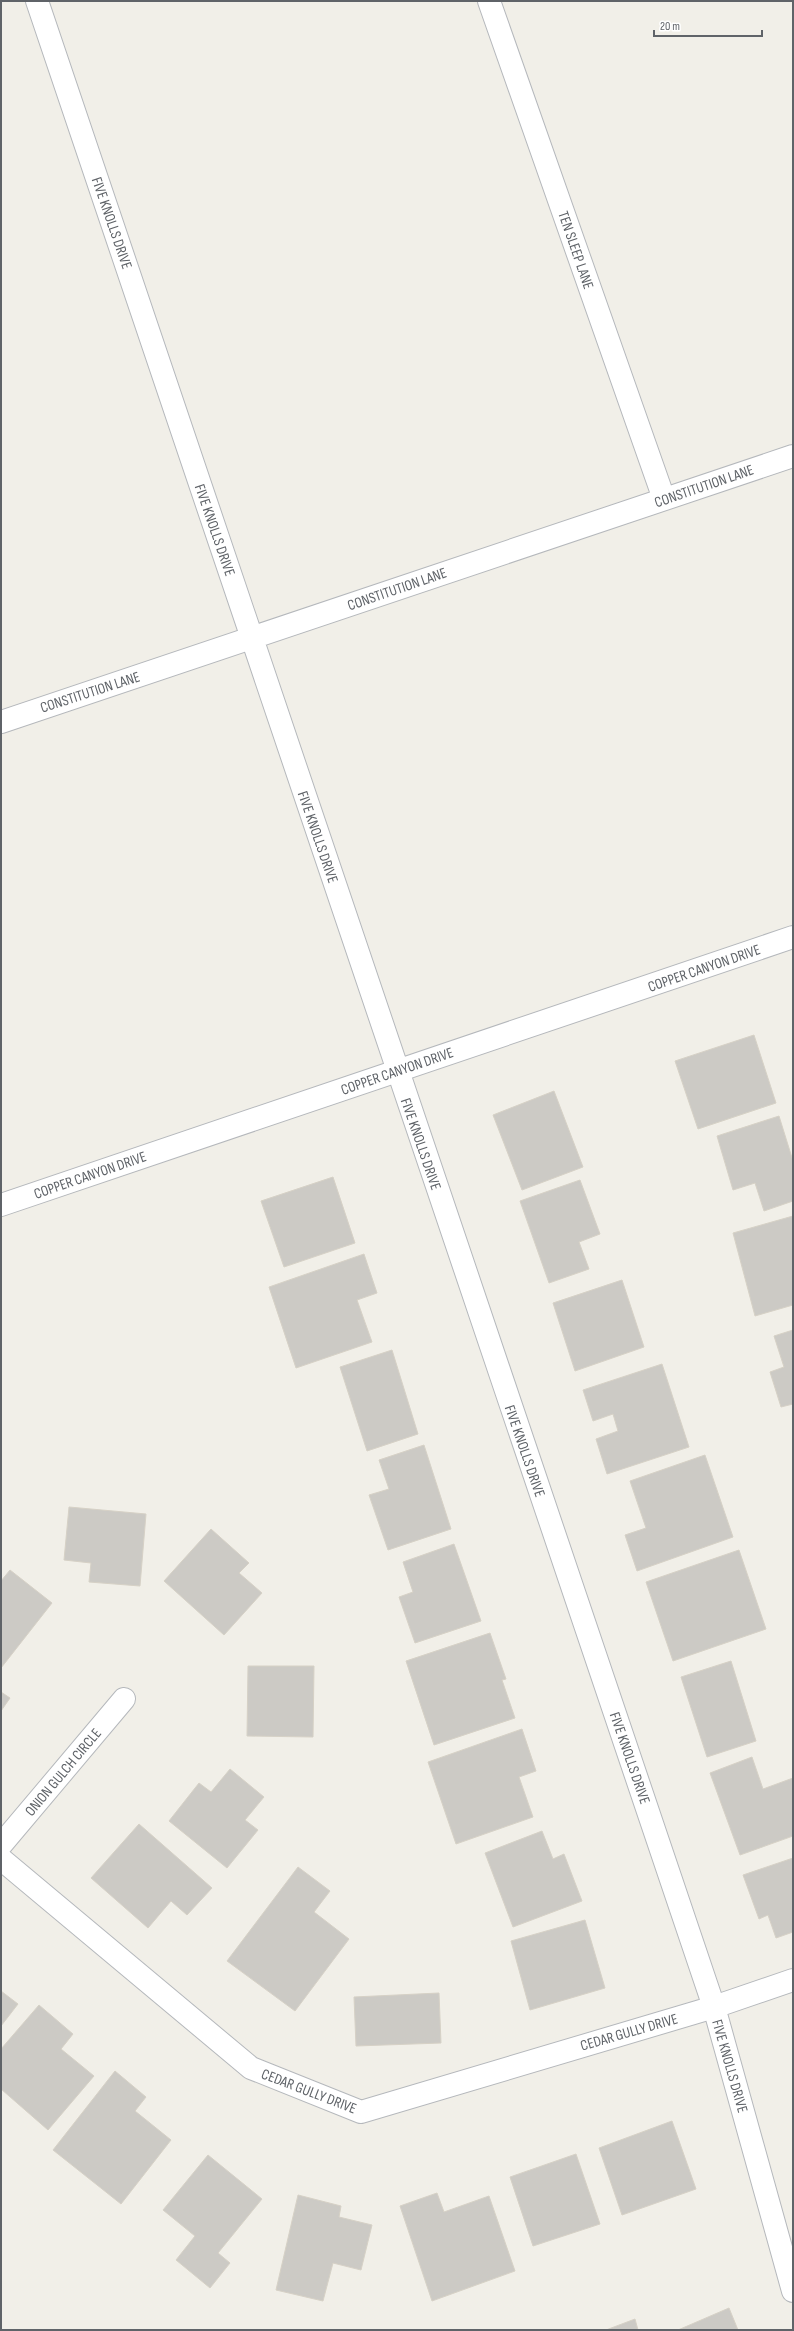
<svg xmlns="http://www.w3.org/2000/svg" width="794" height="2331" viewBox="0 0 794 2331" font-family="'Sofia Sans Condensed',sans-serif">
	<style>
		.building { fill: #cccac5; stroke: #d6d1c6 }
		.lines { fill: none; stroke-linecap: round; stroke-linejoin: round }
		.minor-casing { stroke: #b5b8bc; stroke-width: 24 }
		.minor { stroke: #fff; stroke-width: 22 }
		.labels { text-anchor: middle; stroke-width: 3.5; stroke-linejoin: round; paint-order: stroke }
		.street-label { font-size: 15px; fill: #5f6368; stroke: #fff }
	</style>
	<rect width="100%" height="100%" fill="#f1efe8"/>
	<path class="building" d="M754,1035L776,1103L698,1129L675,1061Z
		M554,1091L583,1167L522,1190L493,1115Z
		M779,1116L793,1161V1201L764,1211L755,1183L733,1190L717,1136Z
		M333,1177L355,1243L284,1267L261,1201Z
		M580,1180L600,1234L579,1242L589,1269L549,1283L520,1201Z
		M793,1216V1305L755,1316L733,1233Z
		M364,1254L377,1293L357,1300L372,1342L296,1368L269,1287Z
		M622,1280L644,1347L575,1371L553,1303Z
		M793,1330V1404L781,1407L770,1372L784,1367L774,1336Z
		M392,1350L418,1434L367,1451L340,1367Z
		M662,1364L689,1447L607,1474L596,1439L618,1431L613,1414L593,1421L583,1390Z
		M424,1445L451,1529L388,1550L369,1495L389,1489L379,1460Z
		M705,1455L733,1537L637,1571L625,1535L646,1528L630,1481Z
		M69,1507L146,1514L140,1586L89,1582L91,1563L64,1560Z
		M211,1529L249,1563L239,1573L262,1593L224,1635L164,1581Z
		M454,1544L481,1621L415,1643L399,1597L413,1592L403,1562Z
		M739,1550L766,1629L673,1661L646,1582Z
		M10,1570L52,1603L1,1668V1581Z
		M490,1633L506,1679L502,1680L515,1718L434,1745L406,1661Z
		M731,1661L756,1741L707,1757L681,1677Z
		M248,1666H314L313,1737L247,1736Z
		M1,1692L10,1698L1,1711Z
		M522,1729L536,1771L519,1777L533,1817L456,1844L428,1762Z
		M752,1757L763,1789L793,1778V1836L740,1855L710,1773Z
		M230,1769L264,1797L245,1820L258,1830L227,1868L169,1821L199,1783L211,1792Z
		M139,1824L212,1888L187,1915L171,1901L148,1928L91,1878Z
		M542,1831L553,1859L564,1854L582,1901L513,1927L485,1853Z
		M793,1858V1932L776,1938L768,1915L759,1919L743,1875Z
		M298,1867L330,1891L314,1912L349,1939L295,2011L227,1961Z
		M585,1920L605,1988L530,2010L511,1941Z
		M1,1991L18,2004L1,2026Z
		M439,1993L441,2043L356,2046L354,1997Z
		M39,2005L73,2034L61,2049L94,2076L48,2130L1,2089V2049Z
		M115,2071L146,2097L135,2111L171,2140L121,2204L53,2150Z
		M672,2121L696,2189L622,2215L599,2148Z
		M576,2154L600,2224L533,2246L510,2177Z
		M208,2155L262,2199L218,2253L230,2263L210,2288L176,2260L195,2236L163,2210Z
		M437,2193L444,2212L489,2196L515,2271L432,2301L400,2206Z
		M298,2195L341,2206L339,2217L372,2225L361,2270L333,2263L323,2301L276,2290Z
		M729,2308L738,2330H678Z
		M635,2319L638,2330H606Z"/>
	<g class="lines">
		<defs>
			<path id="minor" d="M37,1L714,2007L793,2291
				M489,1L664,499
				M1,722L793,456
				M1,1205L793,937
				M1,1845L124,1699
				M1,1859L251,2068L361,2112L714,2007L793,1980"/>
		</defs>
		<use href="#minor" class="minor-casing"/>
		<use href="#minor" class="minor"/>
	</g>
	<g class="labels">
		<g class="street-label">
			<text transform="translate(112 223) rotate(71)" y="5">FIVE KNOLLS DRIVE</text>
			<text transform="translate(576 250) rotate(71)" y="5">TEN SLEEP LANE</text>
			<text transform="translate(704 486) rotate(-19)" y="5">CONSTITUTION LANE</text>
			<text transform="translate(215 530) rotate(71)" y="5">FIVE KNOLLS DRIVE</text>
			<text transform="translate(397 589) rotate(-19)" y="5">CONSTITUTION LANE</text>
			<text transform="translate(90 692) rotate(-18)" y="5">CONSTITUTION LANE</text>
			<text transform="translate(318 837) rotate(71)" y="5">FIVE KNOLLS DRIVE</text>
			<text transform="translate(704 968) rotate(-19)" y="5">COPPER CANYON DRIVE</text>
			<text transform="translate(397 1071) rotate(-19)" y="5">COPPER CANYON DRIVE</text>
			<text transform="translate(421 1144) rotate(71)" y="5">FIVE KNOLLS DRIVE</text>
			<text transform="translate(90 1175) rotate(-19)" y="5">COPPER CANYON DRIVE</text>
			<text transform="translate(525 1451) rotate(71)" y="5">FIVE KNOLLS DRIVE</text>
			<text transform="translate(630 1758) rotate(71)" y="5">FIVE KNOLLS DRIVE</text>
			<text transform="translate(63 1772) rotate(-50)" y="5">ONION GULCH CIRCLE</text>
			<text transform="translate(629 2032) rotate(-16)" y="5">CEDAR GULLY DRIVE</text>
			<text transform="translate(730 2066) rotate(74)" y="5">FIVE KNOLLS DRIVE</text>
			<text transform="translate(309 2091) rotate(21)" y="5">CEDAR GULLY DRIVE</text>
		</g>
	</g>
	<rect width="794" height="2331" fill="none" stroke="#5f6368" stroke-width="4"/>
	<path d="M654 30v6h108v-6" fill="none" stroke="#5f6368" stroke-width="2"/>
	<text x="660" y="30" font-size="12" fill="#5f6368" stroke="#ffffff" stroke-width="3" paint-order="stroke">20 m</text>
</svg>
